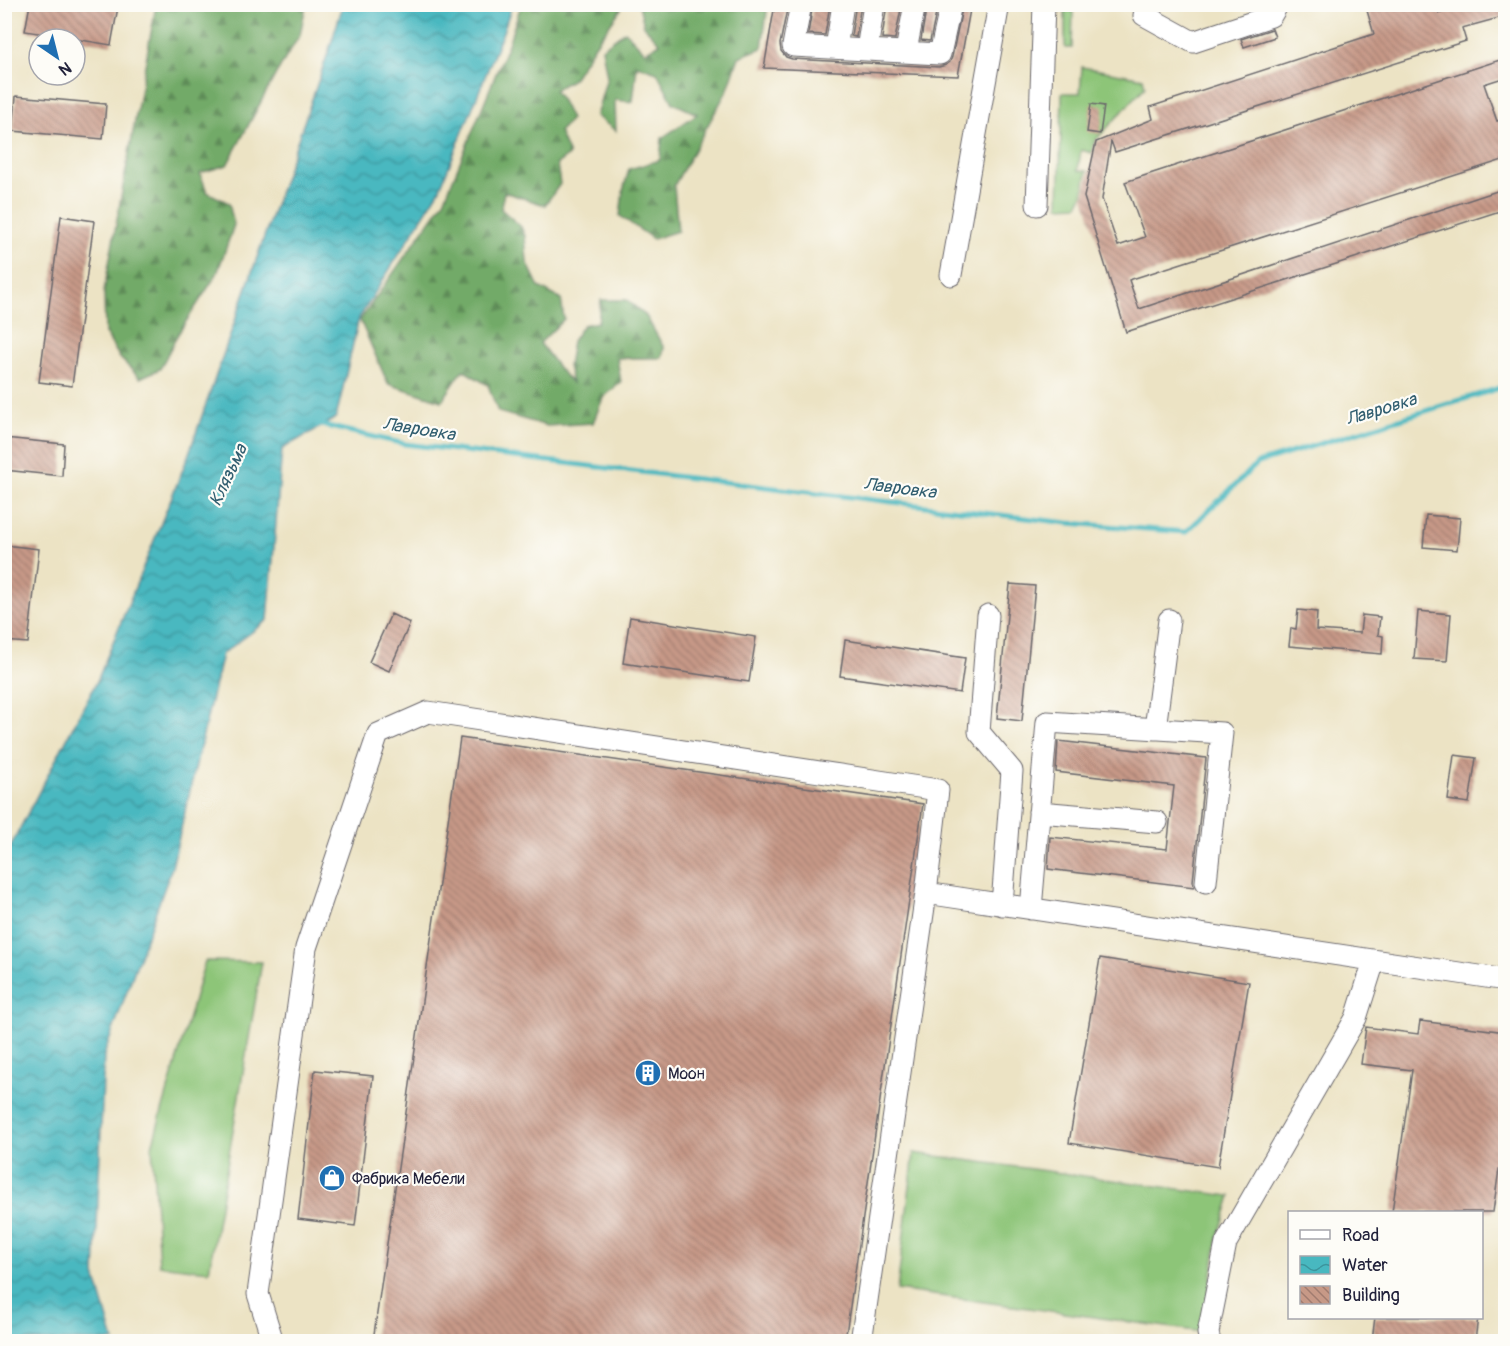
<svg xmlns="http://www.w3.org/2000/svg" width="1510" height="1346" viewBox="0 0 1510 1346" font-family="Pangolin,sans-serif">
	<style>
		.grass { fill: #8dc578; stroke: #58745a; stroke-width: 1.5 }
		.forest { fill: url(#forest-firs); stroke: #4a6652; stroke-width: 1.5 }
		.water { fill: url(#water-waves); stroke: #356d7e; stroke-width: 1.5 }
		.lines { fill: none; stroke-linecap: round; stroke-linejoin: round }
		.stream { stroke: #48b8c0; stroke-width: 5 }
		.building { fill: url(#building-back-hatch) }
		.minor-casing { stroke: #69666b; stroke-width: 23 }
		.minor { stroke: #fff; stroke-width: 21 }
		.labels { text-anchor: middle; stroke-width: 4.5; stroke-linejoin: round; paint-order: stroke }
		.poi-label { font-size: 16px; fill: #22223b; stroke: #fdfcf7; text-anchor: start }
		.water-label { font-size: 18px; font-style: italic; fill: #315e70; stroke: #fdfcf7 }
	</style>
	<defs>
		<pattern id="forest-firs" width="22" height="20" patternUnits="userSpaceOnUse" patternTransform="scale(1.5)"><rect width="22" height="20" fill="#72aa68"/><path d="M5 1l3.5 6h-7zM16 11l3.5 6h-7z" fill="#5d8a57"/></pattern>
		<pattern id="water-waves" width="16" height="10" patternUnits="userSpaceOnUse" patternTransform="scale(1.5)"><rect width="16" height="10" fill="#48b8c0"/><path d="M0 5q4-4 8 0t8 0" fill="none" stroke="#3c959d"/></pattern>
		<pattern id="building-back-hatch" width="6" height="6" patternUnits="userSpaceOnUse" patternTransform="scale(1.5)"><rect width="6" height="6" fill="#c79987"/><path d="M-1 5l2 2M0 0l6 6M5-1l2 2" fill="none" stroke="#a17c70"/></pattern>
	</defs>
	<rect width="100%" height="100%" fill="#fdfcf7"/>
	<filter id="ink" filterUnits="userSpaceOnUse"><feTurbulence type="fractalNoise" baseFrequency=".0167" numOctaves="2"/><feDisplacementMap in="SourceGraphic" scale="12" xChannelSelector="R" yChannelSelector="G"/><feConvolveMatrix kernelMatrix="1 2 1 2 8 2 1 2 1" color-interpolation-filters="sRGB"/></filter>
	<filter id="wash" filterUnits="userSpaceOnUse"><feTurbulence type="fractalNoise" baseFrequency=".008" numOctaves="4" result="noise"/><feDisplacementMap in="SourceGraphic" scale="24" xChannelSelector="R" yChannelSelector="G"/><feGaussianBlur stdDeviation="1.35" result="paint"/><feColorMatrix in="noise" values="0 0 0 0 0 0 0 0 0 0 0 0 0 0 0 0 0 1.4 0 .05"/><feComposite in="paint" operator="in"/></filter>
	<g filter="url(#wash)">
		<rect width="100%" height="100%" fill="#ece3c4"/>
		<path class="grass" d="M1065,10H1073L1072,48H1065Z
			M1082,67L1143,78L1145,87L1094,142L1092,153L1081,150L1078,170L1087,171L1083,195L1078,205L1059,206L1062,93H1080Z
			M205,961L262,962L209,1271L159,1265L152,1146Z
			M914,1153L1231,1196L1218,1238L1202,1332L897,1290Z"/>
		<path class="forest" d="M156,5H306L300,35L277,72L227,165L200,173L207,192L229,203L234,225L217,274L178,334L160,369L140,378L120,358L105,333L104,291Z
			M521,5H621V9L595,45L573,79L554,90L562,101L571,119L559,132L569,155L557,164L560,184L545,205L504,192L501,209L521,227L525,236L527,262L539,287L561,299L564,319L540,343L560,370L572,383L568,366L572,341L583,325L598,322L601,300H627L646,316L664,348L662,358H617L621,382L603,398L593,423L547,426L498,412L488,385L463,370L442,401L388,384L360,320L444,201L508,44Z
			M639,5H768L762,48L739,57L728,89L674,186L678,231L653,239L620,216L623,191L629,169L660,160L662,138L697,114L673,103L657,72L637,65L633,102L615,100L616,131L596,116L607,77L602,48L625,31L645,52L660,43L644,26Z"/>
		<path class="water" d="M343,5H512L503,32L439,191L359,318L336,418L282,449L268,620L222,654L172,867L104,1055L95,1275L114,1341H5V857L98,679L187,459L329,50Z"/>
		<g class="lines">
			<path class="stream" d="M317,424L405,444L1068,523L1186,532L1258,463L1506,386"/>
		</g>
		<g id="blocks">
			<path class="building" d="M30,4H103L118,7L111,45L25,31Z
				M775,4H788L780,44L781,51L786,57L792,59L939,67L946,65L950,62L952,57L963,4H971L958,76L764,68Z
				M813,4H830L825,35L808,34Z
				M856,4H861L856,37L851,36Z
				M887,4H902L895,39L882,38Z
				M927,4H938L930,41L921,40Z
				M1365,4H1438L1439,13L1465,4H1506V16L1462,28L1466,41L1115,152L1111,141L1102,199L1118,246L1145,237L1125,182L1506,58V77L1484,84L1497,121L1506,119V159L1129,280L1139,309L1506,188V209L1126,332L1084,197L1096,142L1153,119L1150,107L1374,34Z
				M1272,29L1275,37L1244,47L1241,39Z
				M16,96L106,104L103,139L13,131Z
				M1091,104L1104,106L1100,134L1087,132Z
				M61,216L94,221L72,386L39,382Z
				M4,438L64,444L62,476L4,470Z
				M1426,515L1460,518L1457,550L1423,547Z
				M4,545L39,549L28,643L4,641Z
				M1010,584L1035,586L1022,721L997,718Z
				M1298,610L1317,612L1316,630L1360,633L1362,615L1380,617L1378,635L1383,636L1382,654L1289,646L1291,628L1296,629Z
				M1418,611L1451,614L1447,661L1414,659Z
				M391,614L410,623L389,671L369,662Z
				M630,617L756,637L749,682L623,663Z
				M845,640L965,658L960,693L840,676Z
				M460,738L923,804L845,1341H373Z
				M1058,741L1206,758L1193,881L1194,887L1048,869L1050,837L1167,849L1174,786L1056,772Z
				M1454,755L1476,758L1469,803L1448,800Z
				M1100,958L1249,982L1218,1167L1069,1143Z
				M1420,1021L1506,1032V1113L1501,1148L1506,1149V1170L1499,1169L1493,1212H1392L1412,1070L1361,1064L1366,1027L1418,1034Z
				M315,1070L373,1076L355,1226L298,1219Z
				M1375,1317H1478L1475,1341H1372Z"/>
		</g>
	</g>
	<g filter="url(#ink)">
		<use href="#blocks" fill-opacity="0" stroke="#69666b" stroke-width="1.5"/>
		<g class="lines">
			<defs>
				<path id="minor" d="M801,4L793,46L940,54L951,4
					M1144,15L1193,42L1271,16L1278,4
					M836,48L843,4
					M867,50L874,4
					M906,51L915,4
					M1037,205L1044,4
					M951,275L999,4
					M988,615L979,732L1012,771L1002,905
					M1155,729L1169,620
					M1039,812L1157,822
					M1031,909L1047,722L1222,733L1206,882
					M273,1342L258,1294L306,948L378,734L428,712L938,790L926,893L1506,980
					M861,1342L926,893
					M1210,1342L1208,1333L1226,1243L1356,1018L1374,961"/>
			</defs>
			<use href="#minor" class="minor-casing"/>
			<use href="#minor" class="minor"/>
		</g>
	</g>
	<defs>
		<symbol id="building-disc" viewBox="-11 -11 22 22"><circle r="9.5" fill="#1f6fb2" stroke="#fdfcf7"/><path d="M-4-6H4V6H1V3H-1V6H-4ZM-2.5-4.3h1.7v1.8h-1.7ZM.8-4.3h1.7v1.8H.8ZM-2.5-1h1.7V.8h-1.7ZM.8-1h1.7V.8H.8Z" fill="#fff"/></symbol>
		<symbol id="shop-disc" viewBox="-11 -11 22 22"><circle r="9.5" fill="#1f6fb2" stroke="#fdfcf7"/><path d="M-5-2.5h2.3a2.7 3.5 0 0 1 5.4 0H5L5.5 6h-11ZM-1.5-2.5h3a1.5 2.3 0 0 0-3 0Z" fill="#fff"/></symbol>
	</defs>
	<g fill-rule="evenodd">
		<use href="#building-disc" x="633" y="1058" width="30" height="30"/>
		<use href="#shop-disc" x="317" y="1163" width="30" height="30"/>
	</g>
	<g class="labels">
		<g class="poi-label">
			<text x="668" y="1079">Моон</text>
			<text x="352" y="1184">Фабрика Мебели</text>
		</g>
		<g class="water-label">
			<text transform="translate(1381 409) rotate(-17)" y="6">Лавровка</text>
			<text transform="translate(419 429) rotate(9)" y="6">Лавровка</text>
			<text transform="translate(228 475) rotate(-65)" y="6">Клязьма</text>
			<text transform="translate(900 488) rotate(7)" y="6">Лавровка</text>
		</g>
	</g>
	<rect width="1510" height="1346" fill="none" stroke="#fdfcf7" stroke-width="24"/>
	<rect x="1288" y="1211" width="195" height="108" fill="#fdfcf7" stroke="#a5a5ac" stroke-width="1.5"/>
	<rect x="1300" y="1230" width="30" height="9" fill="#ffffff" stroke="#a5a5ac" stroke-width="1.5"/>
	<text x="1342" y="1241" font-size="18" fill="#22223b">Road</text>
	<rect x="1300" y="1256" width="30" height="18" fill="url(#water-waves)" stroke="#a5a5ac" stroke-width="1.5"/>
	<text x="1342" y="1271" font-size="18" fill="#22223b">Water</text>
	<rect x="1300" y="1286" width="30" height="18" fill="url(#building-back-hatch)" stroke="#a5a5ac" stroke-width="1.5"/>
	<text x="1342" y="1301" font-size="18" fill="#22223b">Building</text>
	<g transform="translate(57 57) rotate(145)"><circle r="28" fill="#fdfcf7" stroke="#a5a5ac" stroke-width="1.5"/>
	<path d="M0-4.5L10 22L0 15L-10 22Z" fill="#1f6fb2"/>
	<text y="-9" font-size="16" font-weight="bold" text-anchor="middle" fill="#22223b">N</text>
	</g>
</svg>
